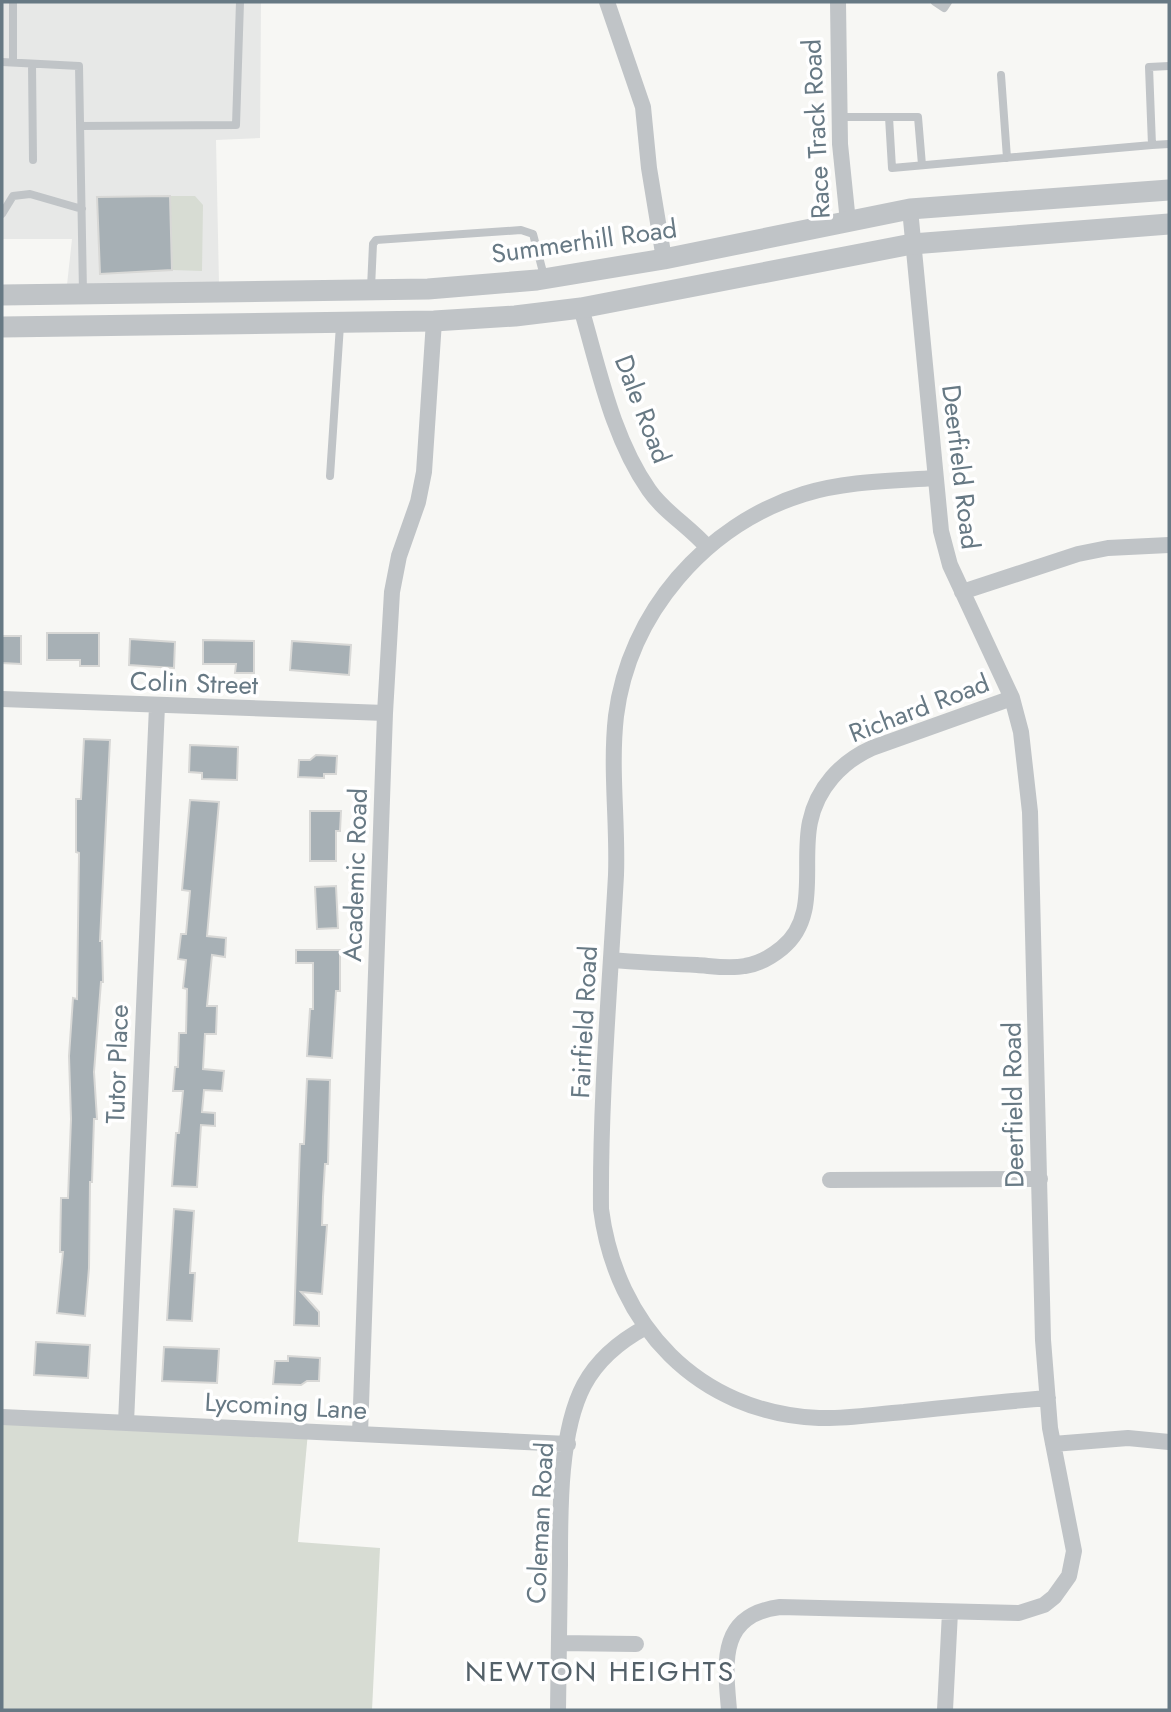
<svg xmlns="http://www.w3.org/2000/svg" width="1171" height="1712" viewBox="0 0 1171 1712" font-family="Jost,sans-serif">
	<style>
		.built { fill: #e7e8e7 }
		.green { fill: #d7dcd3 }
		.building { fill: #a7b0b5; stroke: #d8d8d6; stroke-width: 2 }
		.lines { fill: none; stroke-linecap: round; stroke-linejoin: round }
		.service { stroke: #c0c4c7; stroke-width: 8 }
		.minor { stroke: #c0c4c7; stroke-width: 16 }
		.tertiary { stroke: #c0c4c7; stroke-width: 21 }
		.labels { text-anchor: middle; stroke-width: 7; stroke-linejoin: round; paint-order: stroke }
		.street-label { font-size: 26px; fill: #677984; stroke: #fff }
		.neighbourhood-label { font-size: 28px; letter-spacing: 2px; fill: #546169; stroke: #fff }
	</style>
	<rect width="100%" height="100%" fill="#f7f7f4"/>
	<path class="built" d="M2,2H261L260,138L216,140L219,284L67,285L72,239H2Z"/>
	<path class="green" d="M170,196H195L203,205L202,271L172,270Z
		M2,1417L308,1432L298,1542L380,1548L372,1710H2Z"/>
	<path class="building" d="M170,196L172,270L100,274L97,197Z
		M47,633H99V666H80V660H47Z
		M2,636H21V664L2,663Z
		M130,639L175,642L174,668L129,665Z
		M203,640L254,641V673H235L236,664H203Z
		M292,641L351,645L349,675L290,670Z
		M84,739L110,740L100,941H102L103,982H101L94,1072L97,1119H94L92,1182H90L89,1268L85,1316L57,1313L63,1252H60L61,1198H68L71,1119L69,1056L73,998L77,999L79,853L76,852V799H81Z
		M190,745L238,747L237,780L202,779V773L189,772Z
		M316,755L337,756L336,774H324V778L298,777L299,760H310Z
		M190,800L219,802L207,936L226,938L225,957L212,955L207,1006H217L216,1034H205L203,1069L224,1071L222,1091L204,1090L202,1112L215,1113V1126L201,1125L197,1187L172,1186L176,1133H179L183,1091H173L175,1067H178L179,1033H186L187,989L183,988L186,960L178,959L181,934H186L190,891L182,890Z
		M310,811H341L340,831H336V861H310Z
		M336,886L338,928L317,929L315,887Z
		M296,950H340V991H336L332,1058L307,1056L310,1009H313V963H296Z
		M307,1079L330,1080L328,1164H325L323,1197L322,1225H327L322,1294L301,1292L319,1312V1326L294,1325L300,1144H304Z
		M174,1209L194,1211L190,1273H195L192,1321L167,1320Z
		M36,1342L90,1345L88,1378L34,1375Z
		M164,1347L219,1349L217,1383L162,1381Z
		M288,1356L320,1358L319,1381H307L301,1385L273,1384L275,1361H288Z"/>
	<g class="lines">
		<path class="service" d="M935,2L944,8L948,2
			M2,62L79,66L83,293
			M13,62V2
			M32,64L33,160
			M1001,75L1007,158
			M840,117H889L892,168L1152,145L1149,67L1169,66
			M889,117H918L922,165
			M80,126L236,125L240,2
			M1152,145L1169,144
			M2,214L13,196L30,194L82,209
			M371,288L373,244L376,240L521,230L533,234L544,276
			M330,476L340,325"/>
		<path class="minor" d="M607,2L643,107L649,168L664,259
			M838,2L840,144L848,222
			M581,308C599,369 612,437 649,490C664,512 690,527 707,547
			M935,478C891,481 846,481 804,494C705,525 629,613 616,716C610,769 618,823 616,875C610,986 600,1098 601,1209C616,1325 698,1413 819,1418C847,1419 876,1414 904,1412C952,1407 1000,1402 1048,1398
			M962,592L1078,554L1108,548L1169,545
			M2,699L385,713
			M611,960C640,962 668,964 697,965C712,966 729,969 745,966C759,964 771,957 782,948C820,917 801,864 810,822C817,788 841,762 872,748L1012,698
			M830,1180L1040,1179
			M2,1417L568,1444
			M126,1423L157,706
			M360,1434L385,713L392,592L399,556L418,502L424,472L434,321
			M1053,1444L1128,1438L1169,1442
			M559,1643L636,1644
			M558,1710C559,1662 559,1613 560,1565C560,1513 559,1432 584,1385C598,1359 620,1341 646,1327
			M729,1710C725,1663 718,1615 780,1607L1019,1613L1044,1605L1054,1597L1069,1576L1074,1551L1050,1428L1043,1340L1030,812L1021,732L1012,698L950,565L941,531L910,209
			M945,1710L950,1612"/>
		<path class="tertiary" d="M2,295L428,289L537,280L664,259L910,209L1169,190
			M2,327L434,321L515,316L581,308L912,244L1169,224"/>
	</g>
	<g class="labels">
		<g class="street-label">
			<text transform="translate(816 129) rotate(-93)" y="9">Race Track Road</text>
			<text transform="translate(584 241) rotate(-8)" y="9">Summerhill Road</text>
			<text transform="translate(643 409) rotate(69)" y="9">Dale Road</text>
			<text transform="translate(961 467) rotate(83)" y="9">Deerfield Road</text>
			<text transform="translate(194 683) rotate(2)" y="9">Colin Street</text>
			<text transform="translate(919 708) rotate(-21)" y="9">Richard Road</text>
			<text transform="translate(355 875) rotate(-88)" y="9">Academic Road</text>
			<text transform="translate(584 1022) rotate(-87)" y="9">Fairfield Road</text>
			<text transform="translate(117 1064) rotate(-88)" y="9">Tutor Place</text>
			<text transform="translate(1013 1105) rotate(-91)" y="9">Deerfield Road</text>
			<text transform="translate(286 1406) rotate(3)" y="9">Lycoming Lane</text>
			<text transform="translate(540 1523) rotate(-87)" y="9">Coleman Road</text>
		</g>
		<g class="neighbourhood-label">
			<text x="600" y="1681">NEWTON HEIGHTS</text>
		</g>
	</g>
	<rect width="1171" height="1712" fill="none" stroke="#677984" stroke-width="7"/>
</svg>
